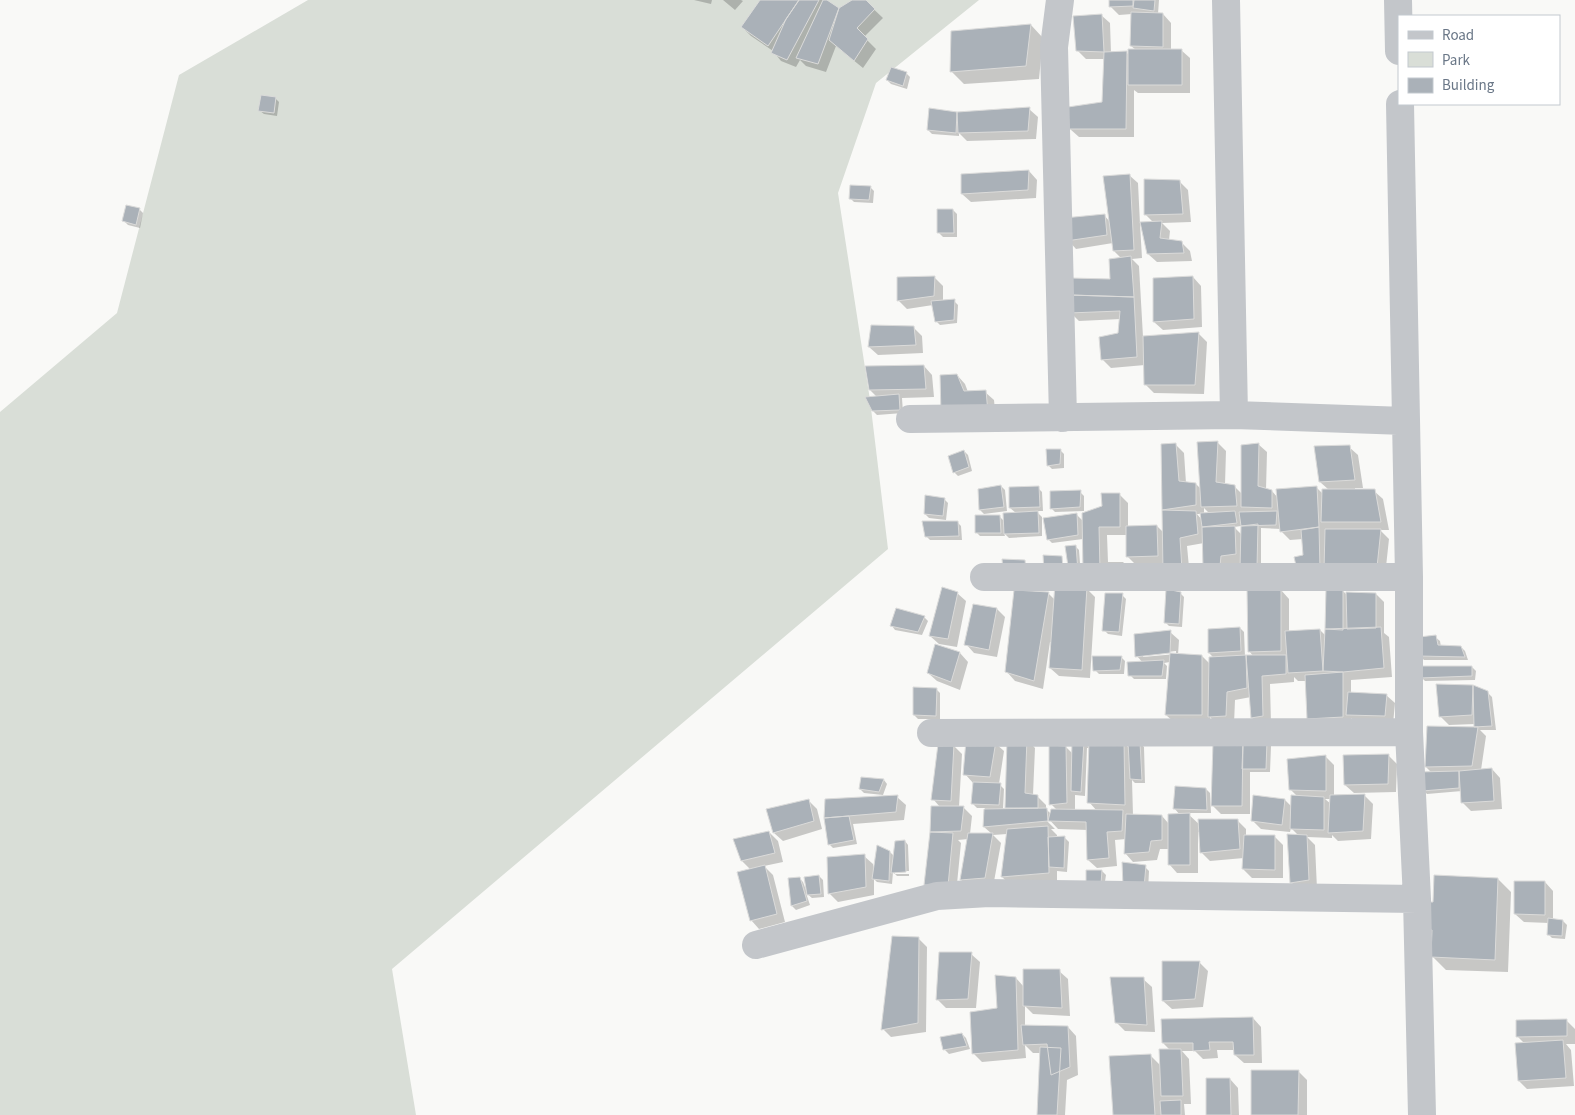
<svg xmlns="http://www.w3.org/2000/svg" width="1575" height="1115" viewBox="0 0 1575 1115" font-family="'Source Sans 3',sans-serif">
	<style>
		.green { fill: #d9ded7 }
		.shadow { fill: #0003; fill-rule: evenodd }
		.building { fill: #aab1b8; stroke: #dbdbda }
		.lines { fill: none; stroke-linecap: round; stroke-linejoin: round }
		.minor { stroke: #c3c6ca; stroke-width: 28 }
	</style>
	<rect width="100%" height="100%" fill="#f9f9f7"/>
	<path class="green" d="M308,0H979L876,83L838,193L870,400L888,549L392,969L416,1115H0V412L117,313L179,75Z"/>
	<path class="shadow" d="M694,0H712L711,4Z
		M723,0H741L743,1L735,10Z
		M761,0H826L839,10L854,0H864L883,18L864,37L876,49L863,68L836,46L826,72L806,66L800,60L796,67L781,61L773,51L751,36L742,27Z
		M1110,0H1159L1158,14H1163L1171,23V50H1181L1190,58V93H1138L1134,90V137H1079L1070,129L1103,103L1105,59H1086L1077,50L1101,15L1110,23L1111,53L1126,52L1129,55L1136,50L1131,46L1132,14L1119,15L1110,6Z
		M1031,25L1043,38L1039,79L964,84L951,71Z
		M906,73L910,77L907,89L891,84L887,80Z
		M275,98L279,102L277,116L264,114L260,111Z
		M1029,109L1038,117L1036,139L967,141L959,133V136L932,134L928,130L930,110L957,113Z
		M1029,171L1037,180L1036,198L971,202L962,194L963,175Z
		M1129,175L1138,183L1140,224L1154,223L1145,214L1179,181L1188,190L1191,222L1162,223L1170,231L1169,240L1181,242L1190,251L1192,261L1157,262L1148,254L1142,224H1140L1142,258L1132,259L1139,266L1143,337L1198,333L1207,342L1204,394L1154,393L1145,384V365L1111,368L1103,360L1119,335L1121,319L1079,321L1070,312L1072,279L1111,280L1122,259L1114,251L1113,243L1076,249L1068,240L1104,215L1110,222Z
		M870,187L874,191L873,203L854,202L850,198Z
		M139,209L143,213L140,228L128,225L124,221Z
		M953,210L957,214V237H943L939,233Z
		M1193,277L1201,286L1202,327L1163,330L1154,322Z
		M935,278L943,286V301H954L958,305L957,323L940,325L936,321L933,305L907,309L898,300Z
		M913,327L922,336L923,353L878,355L869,347Z
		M924,366L932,375L934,397L902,398L903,413L877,415L873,411L877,397L870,390Z
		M957,375L965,384L968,392H985L994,400L996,421L941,377Z
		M1198,443H1218L1226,451L1225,485L1234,486L1242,494L1258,444L1267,452L1266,490L1272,491L1278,498L1316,487L1323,494L1329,490L1320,482L1349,447L1358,455L1363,488H1355V490L1374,491L1383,499L1389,530H1380L1389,539L1385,576L1333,578L1304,556L1303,539L1290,540L1281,531V529L1261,528V571L1242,563L1229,565L1228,574L1204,543L1187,546L1190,578L1136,565L1128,557L1127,535H1107L1108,562H1123L1127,566L1108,578L1083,539L1052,543L1048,539L1077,515L1083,521L1119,494L1128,503V527L1157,526L1164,533L1162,445H1176L1184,453L1186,483L1196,484L1201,489ZM1204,508L1210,514H1204ZM1197,514H1202V520ZM1241,526V534L1234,527Z
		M1060,450L1064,454V468L1052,469L1048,465Z
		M964,451L968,455L972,471L958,476L954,472Z
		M1001,486L1005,490L1007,511L984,514L980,510L979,490Z
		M1038,488L1042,492L1043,511H1036L1042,517V536L1009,538L1004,533L1005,536H980L976,532L999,516L1005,522L1016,513L1010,508Z
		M1080,492L1084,496V511L1055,512L1051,508Z
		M944,499L948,503L946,520L929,518L925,514Z
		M957,522L961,526L962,540H930L926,536Z
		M1075,546L1079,550L1081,576H1074Z
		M1086,588L1095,597L1090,678L1059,676L1050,668L1052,642H1050L1043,689L1015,681L1007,672L1048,593L1055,600Z
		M1281,590L1289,599V632L1320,630L1326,636L1343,591L1348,596L1376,594L1384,602V633L1389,637L1392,677L1351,680V694L1386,695L1395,703L1393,724L1356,723L1351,718V725L1317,727L1307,681H1298L1294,677V682L1270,684L1271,724L1261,726L1252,718L1251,697L1235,700L1234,724L1218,725L1210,717V723H1175L1166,715L1170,662L1164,663L1167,666L1166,679H1134L1130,675L1143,663L1137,656L1170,632L1179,640L1178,655L1202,656L1210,664L1214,658L1209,653L1240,628L1244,632L1245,657H1254L1249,651ZM1176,651V654L1143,657V655Z
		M957,593L966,601L957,647L939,644L930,636Z
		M1180,593L1184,597L1182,627L1169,626L1165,622Z
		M1122,595L1126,599L1122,636L1108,634L1104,630Z
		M997,609L1005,617L997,657L974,653L966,644Z
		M924,617L928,621L922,635L895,630L892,626Z
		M1435,637L1440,641L1441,647H1461L1465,651L1468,660H1424L1420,656Z
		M936,646L960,653L968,662L960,690L937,681L928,673Z
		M1121,657L1125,661L1124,674H1099L1095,670Z
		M1472,667L1476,671L1475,680L1425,681L1421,677Z
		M1472,687L1487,692L1492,697L1496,730H1480L1486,736L1481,770L1492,769L1500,778L1502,809L1471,811L1463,803L1462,791L1427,794L1423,790L1432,773L1426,767L1475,728V724L1449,725L1440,716Z
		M936,689L940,693V719H918L914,715Z
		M1026,739L1035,748L1033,795L1037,796L1046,805V809L1051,814L1057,810L1051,804L1066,747L1073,754L1084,742L1089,748H1087L1085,796L1075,795V811H1097L1089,802L1123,742L1130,749L1140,743L1144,747L1145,783H1135L1132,780L1133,815L1162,816L1169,824L1180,815L1174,808L1206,789L1210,793L1211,813H1187L1200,825L1237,820L1246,829V837H1275L1283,845V878H1252L1243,869L1244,858L1210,861L1201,852L1200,832H1198V873H1177L1169,864V849H1160L1157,860L1133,862L1125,853L1126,839L1115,840L1117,866L1097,868L1088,860V830L1058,829L1045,815L1043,817L1055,829H1051L1057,835V838H1065L1069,842L1067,872L1057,871V881L1011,885L1002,877L1007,834L993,835L1001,843L993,887L970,888L961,880L968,839L958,840L961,843L956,894L926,885L931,833L932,807H940L933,799L953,745L962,754L959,807H963L972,816L970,834H992L984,827L985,808H977L973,804L974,784L965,774L995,743L1004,751L999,784L1004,789L1003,809H1006L1008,740Z
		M1267,742L1271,746L1270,772H1250V814H1221L1212,805L1214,743Z
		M1388,755L1397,764L1396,792L1354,793L1345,785Z
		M1325,756L1334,765V796H1365L1373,804L1371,839L1338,841L1332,835V838L1307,837L1315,845L1317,889L1300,891L1291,882L1299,836L1291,828L1290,832L1261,829L1252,820L1285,800L1292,807L1297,796L1290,789ZM1325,799H1331V804Z
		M862,778L884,780L887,784L883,795L864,793L860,789Z
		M897,797L906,805L904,820L853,824L857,844L833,848L829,844L825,818Z
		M809,801L817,809L822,829L783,841L774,833Z
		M769,832L778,841L783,862L764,866L773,875L785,922L759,929L751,920V870L742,861L735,840Z
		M905,841L908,845L909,871H895V874H909V876H897L893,872L892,884L877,882L874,879V895L838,902L829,893L864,856L873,864L874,871L890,852L895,857Z
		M1123,863L1145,867L1149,871L1148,891Z
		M1102,871L1106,875L1104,888L1091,889Z
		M819,876L823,880L824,897L812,898L806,893L810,905L796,910L792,906L789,879L799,878L803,882L806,890Z
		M1498,879L1511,892L1508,972L1446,970L1433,957V935L1427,929L1434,904Z
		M1545,882L1553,891V920L1563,921L1567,925L1565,939L1552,938L1548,934L1549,923L1524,922L1515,914Z
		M918,938L927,947L926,1032L891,1037L883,1029Z
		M971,954L980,962L976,1008H946L937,999Z
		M1199,962L1208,971L1203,1007L1172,1009L1163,1001Z
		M1059,971L1068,979L1070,1016L1033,1014L1025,1006V1027H1068L1076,1036L1078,1075L1067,1080L1065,1115H1038L1041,1053H1033L1025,1045L1026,1058L982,1062L974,1054L1016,978L1024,987Z
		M1143,979L1152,987L1155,1032L1125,1031L1116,1022Z
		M1253,1018L1261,1027L1262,1063H1244L1235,1055V1050H1217L1218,1058L1203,1059L1195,1051H1182L1189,1059L1191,1104H1184L1185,1115H1114L1150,1055L1161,1066L1170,1050L1163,1043Z
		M1566,1020L1575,1029V1044H1566L1571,1050L1574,1086L1527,1089L1519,1081L1525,1044L1517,1036Z
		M962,1034L966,1038L970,1049L949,1054L945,1050Z
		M1299,1072L1307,1080V1115H1252Z
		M1230,1079L1238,1088L1239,1115H1207Z"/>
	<path class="building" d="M760,0H799L768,46L741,27Z
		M799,0H819L787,60L771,53L786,19Z
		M823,0H827L839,8L818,64L796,58Z
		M852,0H866L875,9L857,28L868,39L854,61L829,40L839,8Z
		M1109,0H1133V6L1109,7Z
		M1134,0H1155L1154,11L1133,8Z
		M1131,12L1163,13V47L1130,46Z
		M1102,14L1104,52L1076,51L1073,16Z
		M1031,24L1026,66L950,72L951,31Z
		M1128,49H1182V85H1128Z
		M1127,51L1126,129H1069L1068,107L1102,102L1104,52Z
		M891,67L907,72L903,86L886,80Z
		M261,95L276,97L274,113L258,111Z
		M1030,107L1028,131L958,133L957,112Z
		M929,108L957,112L956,133L927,130Z
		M1029,170L1028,190L961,194V174Z
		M1130,174L1134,250L1113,251L1103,176Z
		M1144,179L1180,180L1183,214L1144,215Z
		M850,185L871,186L869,200L849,199Z
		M126,205L140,208L136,225L122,221Z
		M937,209H953L954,233H937Z
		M1105,214L1107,235L1066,241L1064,218Z
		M1162,221L1160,238L1182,241L1184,253L1147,254L1140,222Z
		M1131,256L1134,297L1072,295L1070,278L1110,279L1109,259Z
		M935,276L934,296L897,301V277Z
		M1193,276L1194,319L1153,322V278Z
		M1068,295L1134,297L1137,357L1101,360L1099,337L1118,333L1120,311L1069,313Z
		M955,299L954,320L935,322L931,301Z
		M871,325L914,326L916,345L868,347Z
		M1199,332L1195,385H1144L1143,336Z
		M924,365L926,389L869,390L865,366Z
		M957,374L964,391L986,390L988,413L941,414L940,375Z
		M899,394L900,410L872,411L865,397Z
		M1218,441L1216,482L1235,485L1237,506L1201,507L1197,442Z
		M1176,443L1179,481L1196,483V505L1162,510L1161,444Z
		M1259,443L1258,486L1272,490V508L1241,507V445Z
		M1350,445L1355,480L1319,482L1314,446Z
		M1046,449H1061L1060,464L1047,466Z
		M964,450L969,467L953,473L948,456Z
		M1001,485L1004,507L979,510L978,489Z
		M1039,486L1040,507L1009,508V487Z
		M1317,486L1319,527L1280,532L1276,489Z
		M1322,489H1375L1381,522H1321Z
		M1081,490L1080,507L1050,509V491Z
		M1101,493H1120V527H1099L1100,570L1083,571L1082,513L1102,506Z
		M925,495L945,498L943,516L924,514Z
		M1162,510L1196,511L1198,534L1180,538L1182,570L1163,572Z
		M1038,511L1039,533L1004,534L1003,513Z
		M1235,511L1237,523L1202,527L1200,513Z
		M1277,511L1276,525L1241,526L1239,512Z
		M1077,513L1078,535L1047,540L1043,518Z
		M975,515H1000L1001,533H975Z
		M922,521H958L959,536L925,537Z
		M1258,524L1257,567L1240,568L1241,526Z
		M1157,525L1158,556L1126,557V526Z
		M1235,526L1236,554L1221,556L1220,566L1203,568L1202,527Z
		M1319,527L1320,569L1297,570L1294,557L1303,555L1301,530Z
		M1325,529H1381L1377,567L1324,570Z
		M1076,545L1078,572L1069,573L1065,546Z
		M1043,555L1062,556L1063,569L1044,572Z
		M1002,559L1025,560L1026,571H1003Z
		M1055,583L1087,587L1082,670L1049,668Z
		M942,587L958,592L948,639L929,636Z
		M1166,589L1181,592L1179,624L1164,623Z
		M1247,589H1281V651L1248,652Z
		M1326,589H1343V630L1325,629Z
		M1014,590L1049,592L1034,681L1005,672Z
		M1346,592L1376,593V628L1347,629Z
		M1105,593H1123L1119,632L1102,631Z
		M973,604L997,608L989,650L964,645Z
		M896,608L925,616L918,632L890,626Z
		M1240,627L1241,651L1208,653V629Z
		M1381,627L1384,668L1343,672L1323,671L1325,629Z
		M1320,629L1323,671L1288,673L1285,631Z
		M1171,630L1170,653L1135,657L1134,634Z
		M1436,635L1438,645L1461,646L1465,657L1419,656V637Z
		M935,644L960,652L951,682L927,673Z
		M1170,653L1202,655V715H1165Z
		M1246,655L1247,688L1227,692L1226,716L1208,717L1209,657Z
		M1246,655H1286V674L1262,676L1263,716L1251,718Z
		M1092,656H1122L1120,670L1093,671Z
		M1164,660L1162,676H1128L1127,662Z
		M1419,666H1472V676L1420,678Z
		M1343,672V717L1307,719L1305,675Z
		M1436,684L1473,685L1472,715L1439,717Z
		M1473,685L1488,691L1492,726L1474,727Z
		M913,687L937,688L936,716L913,715Z
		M1348,692L1387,694L1385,716L1346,715Z
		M1427,726L1478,727L1472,766L1425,767Z
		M1027,738L1025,793L1038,795V808H1005L1007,739Z
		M966,740L996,741L990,777L963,775Z
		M1072,740L1084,741L1081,792L1071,791Z
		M1089,741H1124L1125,805L1087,803Z
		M1267,741L1266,769H1242L1243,742Z
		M1128,742H1140L1142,780L1130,779Z
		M1213,742H1243L1242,806H1211Z
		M938,744H954L951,801L931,800Z
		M1049,745L1066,746L1067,803L1049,805Z
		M1389,754L1388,784L1344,785L1343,755Z
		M1326,755V791L1289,790L1287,759Z
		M1492,768L1494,801L1461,803L1459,771Z
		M1459,771V788L1422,791L1418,772Z
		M861,777L884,779L879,792L859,789Z
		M973,782L1001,783L999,805L971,804Z
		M1175,786L1206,788L1207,810L1173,809Z
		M1365,794L1363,831L1328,833L1330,795Z
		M898,795L896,812L824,818L825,799Z
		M1253,795L1285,799L1282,825L1251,821Z
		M1291,795L1324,797V830L1290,829Z
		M809,799L814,821L773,833L766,809Z
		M931,806H964L961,831L930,832Z
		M1047,808L1048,821L983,827L984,809Z
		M1051,809L1123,810L1122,831L1107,832L1109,858L1087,860L1086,822L1048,821Z
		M1190,813V865H1168V814Z
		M1126,814L1162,815V840L1151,841L1149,852L1124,854Z
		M849,816L854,840L828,845L824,818Z
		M1198,819H1238L1240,849L1200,853Z
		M1048,826L1049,873L1001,877L1007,829Z
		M769,831L775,853L741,861L733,839Z
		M930,832L953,833L948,886L924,885Z
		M968,833H993L985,878L960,880Z
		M1287,834L1307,835L1309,880L1290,883Z
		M1244,835H1275V870L1242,869Z
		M1065,836L1064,868L1049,867L1048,837Z
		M905,840L906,872L891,873L895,841Z
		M877,845L890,851L889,881L872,879Z
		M865,854L866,887L828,894L827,857Z
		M1122,862L1146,865L1144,888L1123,886Z
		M765,865L777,914L750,921L737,872Z
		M1086,870H1102L1101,884L1086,886Z
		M819,875L821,894L807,895L804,877Z
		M1434,875L1498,878L1495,960L1431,957L1432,930L1426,929L1427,902H1433Z
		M800,877L807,901L791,906L788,878Z
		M1514,881H1545V915L1514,914Z
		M1548,918L1563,920L1562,936L1547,935Z
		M892,936L919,937L918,1023L881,1030Z
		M939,952H972L968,999L936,1000Z
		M1162,961H1200L1195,999L1162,1001Z
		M1023,969H1060L1062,1008L1023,1006Z
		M995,975L1016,977L1018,1050L972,1054L970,1012L997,1008Z
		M1110,977H1144L1147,1025L1115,1023Z
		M1253,1017L1254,1055H1234L1233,1042H1209L1210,1050L1193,1051V1043H1162L1161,1019Z
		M1567,1019V1036L1516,1037V1020Z
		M1021,1025L1068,1026L1070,1067L1051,1075L1047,1044L1023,1045Z
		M962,1033L967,1046L943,1050L940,1037Z
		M1563,1040L1566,1078L1518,1081L1515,1043Z
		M1040,1047L1061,1048L1057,1115H1037Z
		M1159,1049H1181L1183,1096H1161Z
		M1151,1054L1155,1115H1113L1109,1056Z
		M1251,1070H1299L1298,1115H1251Z
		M1206,1078H1230L1231,1115H1206Z
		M1181,1100V1115H1161L1160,1101Z"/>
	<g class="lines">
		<path class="minor" d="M1060,0L1054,47L1063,418
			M1226,0L1234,415
			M1398,0L1399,51
			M1400,104L1409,577V732L1417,899L1422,1115
			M910,419L1234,415L1405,421
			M984,577H1409
			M931,733L1409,732
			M756,945L937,896L989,893L1417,899"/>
	</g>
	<rect x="1398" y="15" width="162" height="90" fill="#ffffff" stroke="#c3c9cf"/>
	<rect x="1408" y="31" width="25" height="8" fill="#c3c6ca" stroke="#c3c9cf"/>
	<text x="1442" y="40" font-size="15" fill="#6a7787">Road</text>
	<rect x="1408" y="52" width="25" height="15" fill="#d9ded7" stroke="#c3c9cf"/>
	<text x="1442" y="65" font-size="15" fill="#6a7787">Park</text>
	<rect x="1408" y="78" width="25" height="15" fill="#aab1b8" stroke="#c3c9cf"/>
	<text x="1442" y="90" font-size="15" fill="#6a7787">Building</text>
</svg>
